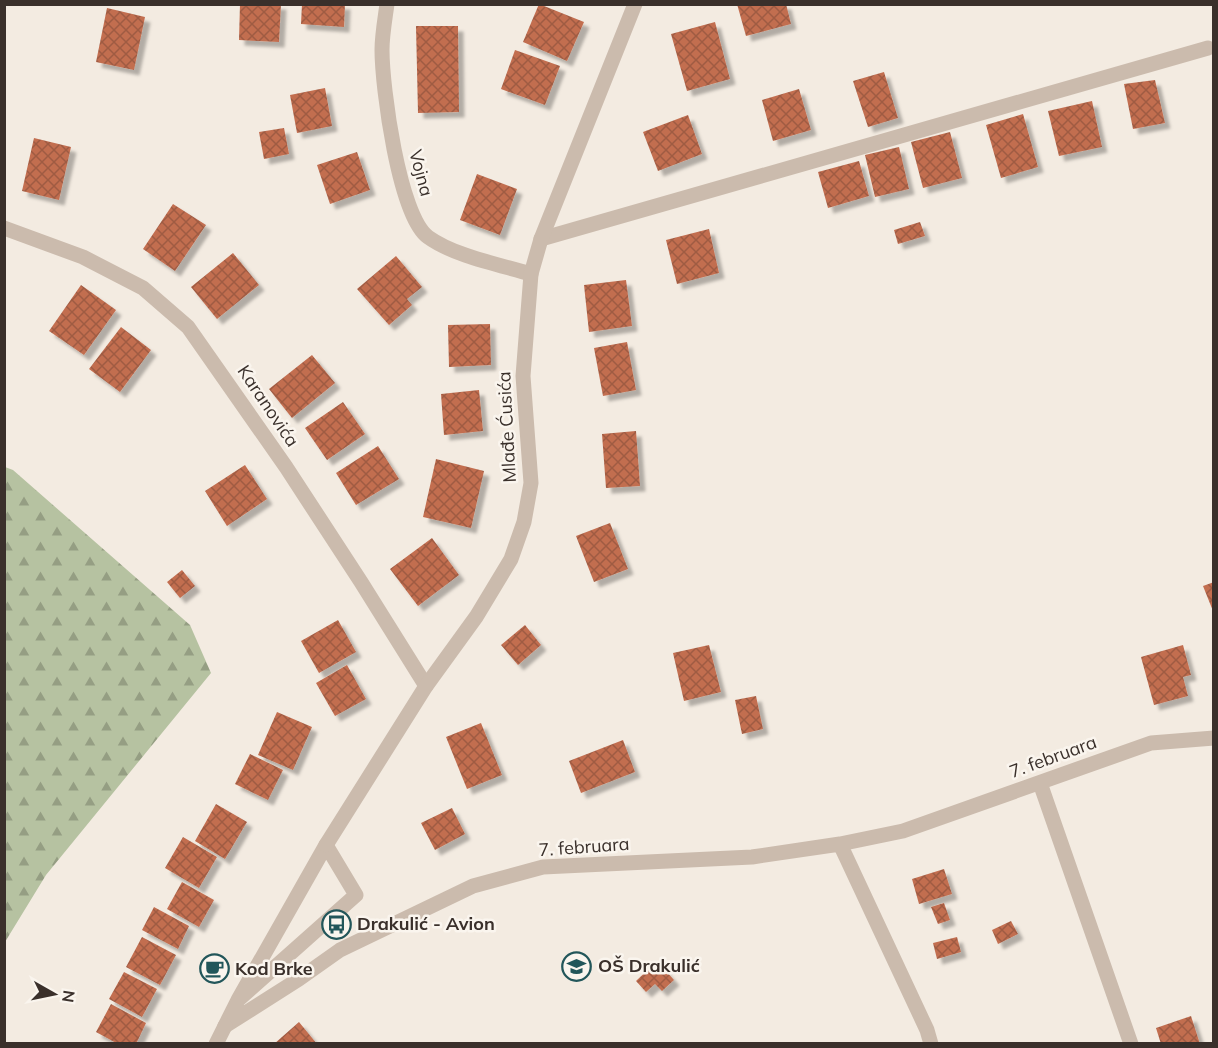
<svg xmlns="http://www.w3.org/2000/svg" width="1218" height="1048" viewBox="0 0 1218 1048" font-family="Mulish,sans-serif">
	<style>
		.forest { fill: url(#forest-firs) }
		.building { fill: url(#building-cross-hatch); filter: url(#shadow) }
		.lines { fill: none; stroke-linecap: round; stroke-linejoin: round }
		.minor { stroke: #cbbbad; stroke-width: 15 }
		.tertiary { stroke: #cbbbad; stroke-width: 15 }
		.labels { text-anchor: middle; stroke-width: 5; stroke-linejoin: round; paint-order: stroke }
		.street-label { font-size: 18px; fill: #3a302b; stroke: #faf5ee }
		.poi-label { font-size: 18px; font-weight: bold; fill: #3a302b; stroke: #faf5ee; text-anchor: start }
	</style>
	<defs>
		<pattern id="forest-firs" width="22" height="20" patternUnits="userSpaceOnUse" patternTransform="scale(1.5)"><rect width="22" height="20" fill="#b6c2a1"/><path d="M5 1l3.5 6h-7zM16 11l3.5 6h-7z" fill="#959e83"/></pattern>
		<pattern id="building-cross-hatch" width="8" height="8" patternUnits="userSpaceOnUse" patternTransform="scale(1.5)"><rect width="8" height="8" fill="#c26e50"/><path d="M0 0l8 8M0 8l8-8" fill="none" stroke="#9f5b43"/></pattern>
		<filter id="shadow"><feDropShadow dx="5.5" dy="5.5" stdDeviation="1.5" flood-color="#0004"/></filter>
	</defs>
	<rect width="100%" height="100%" fill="#f3ebe1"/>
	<path class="forest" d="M5,467L13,470L190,625L211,673L46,875L5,942Z"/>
	<path class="building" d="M240,4H281L279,42L239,40Z
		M302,4H345L344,27L301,24Z
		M539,4L584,22L567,61L523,42Z
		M737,4H786L791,24L746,36Z
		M107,8L145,17L134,70L96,62Z
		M715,22L730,79L687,91L671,34Z
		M416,26H458L459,112L418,113Z
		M515,50L560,66L545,105L501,89Z
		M884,72L898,118L868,127L853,81Z
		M1155,80L1165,123L1133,129L1124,84Z
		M325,88L332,126L297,133L290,95Z
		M799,89L811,130L773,141L762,100Z
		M1092,101L1102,147L1059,156L1048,111Z
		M1023,114L1038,167L1001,178L986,125Z
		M688,115L702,154L658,171L643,132Z
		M284,128L289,154L264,159L259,132Z
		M950,132L962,178L923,188L911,142Z
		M34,138L71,147L59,200L22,191Z
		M899,147L909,189L875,197L865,155Z
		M357,152L370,190L330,204L317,165Z
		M859,161L869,196L828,208L818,172Z
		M477,174L517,189L500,235L460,220Z
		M173,204L206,225L175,271L143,249Z
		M920,222L925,236L898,244L894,230Z
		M709,229L719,273L677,284L666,240Z
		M233,253L259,285L217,319L191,287Z
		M396,256L422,287L407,299L412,305L389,325L357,289Z
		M626,280L632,326L589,332L584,285Z
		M81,285L116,310L84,355L49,331Z
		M490,324L491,365L449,367L448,325Z
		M121,327L151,350L120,392L89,369Z
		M627,342L636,390L603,396L594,348Z
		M312,355L335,383L292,418L269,389Z
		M479,390L483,431L444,435L441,394Z
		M343,402L365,434L327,460L305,428Z
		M636,431L640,486L606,488L602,434Z
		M378,446L399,479L356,505L336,473Z
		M436,459L484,471L471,528L423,517Z
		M245,465L267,499L227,526L205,491Z
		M610,523L628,569L594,582L576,536Z
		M432,538L459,575L418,606L390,569Z
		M182,570L195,586L180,598L167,582Z
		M1214,582V611H1213L1203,586Z
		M338,620L356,652L319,673L301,641Z
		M525,625L541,645L518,665L501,645Z
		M709,645L721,692L684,701L673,653Z
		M1183,645L1191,675L1183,677L1188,696L1154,705L1141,657Z
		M347,665L366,699L335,716L316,683Z
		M756,696L763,729L742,734L735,700Z
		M277,712L312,727L293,770L258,755Z
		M481,723L502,775L467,789L446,737Z
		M623,740L635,772L581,793L569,761Z
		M250,754L283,770L268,800L235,784Z
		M216,804L247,822L225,859L195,841Z
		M452,808L465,834L435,850L421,823Z
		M183,837L217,857L199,888L165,868Z
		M944,869L952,894L919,904L912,879Z
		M182,882L214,900L199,927L167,909Z
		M944,903L950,920L938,924L931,907Z
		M154,907L189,926L178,949L142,930Z
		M1011,921L1018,934L998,944L992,930Z
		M142,937L176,955L160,985L126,967Z
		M957,937L961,952L937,959L933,943Z
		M657,961L674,980L662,991L655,984L646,992L636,981Z
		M124,972L157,989L142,1017L109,999Z
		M111,1004L146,1023L136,1044H118L96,1032Z
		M1191,1016L1200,1044H1161L1156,1028Z
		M299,1022L317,1044H274Z"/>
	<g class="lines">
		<path class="minor" d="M387,4C385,19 382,35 382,50C382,87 399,216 428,237C454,256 501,265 531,274
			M4,228L83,257L143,288L188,327L286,467L361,582L426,686
			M541,239L1208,48
			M1040,783L1131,1044
			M840,844L927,1030L931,1044
			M225,1026L299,979L340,950L473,886L543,867L752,857L840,844L903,831L1151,743L1214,738
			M225,1026L238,1000L326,845L356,895L238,1000"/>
		<path class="tertiary" d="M326,845L426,686L476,617L511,559L524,522L531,483L523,376L531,274L541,239L635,4
			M216,1044L225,1026"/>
	</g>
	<defs>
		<symbol id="bus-ring" viewBox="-11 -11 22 22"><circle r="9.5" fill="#faf5ee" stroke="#22565a" stroke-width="1.5"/><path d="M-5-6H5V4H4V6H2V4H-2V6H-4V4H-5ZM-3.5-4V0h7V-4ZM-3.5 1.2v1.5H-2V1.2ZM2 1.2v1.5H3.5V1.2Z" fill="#22565a"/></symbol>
		<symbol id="school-ring" viewBox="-11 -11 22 22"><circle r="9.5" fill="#faf5ee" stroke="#22565a" stroke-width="1.5"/><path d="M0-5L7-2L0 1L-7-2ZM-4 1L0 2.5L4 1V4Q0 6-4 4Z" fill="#22565a"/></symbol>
		<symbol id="cafe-ring" viewBox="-11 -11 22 22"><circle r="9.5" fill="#faf5ee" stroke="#22565a" stroke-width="1.5"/><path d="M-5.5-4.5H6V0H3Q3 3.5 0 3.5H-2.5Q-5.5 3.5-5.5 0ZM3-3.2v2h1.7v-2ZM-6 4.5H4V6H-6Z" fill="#22565a"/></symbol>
	</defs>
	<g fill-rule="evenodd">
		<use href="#bus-ring" x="320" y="908" width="33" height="33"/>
		<use href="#school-ring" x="560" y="950" width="33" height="33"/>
		<use href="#cafe-ring" x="198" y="952" width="33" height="33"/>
	</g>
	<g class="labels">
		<g class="street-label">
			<text transform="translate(421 173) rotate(75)" y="6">Vojna</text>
			<text transform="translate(268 406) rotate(56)" y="6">Karanovića</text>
			<text transform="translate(507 427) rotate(-93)" y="6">Mlađe Ćusića</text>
			<text transform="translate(1053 757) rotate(-20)" y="6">7. februara</text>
			<text transform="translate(584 847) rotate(-4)" y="6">7. februara</text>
		</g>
		<g class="poi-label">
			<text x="357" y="930">Drakulić - Avion</text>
			<text x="598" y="972">OŠ Drakulić</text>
			<text x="235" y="975">Kod Brke</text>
		</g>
	</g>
	<rect width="1218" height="1048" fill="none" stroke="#3a302b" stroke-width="12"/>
	<g transform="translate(54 994) rotate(99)" stroke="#faf5ee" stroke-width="4.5" paint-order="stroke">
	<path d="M0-4.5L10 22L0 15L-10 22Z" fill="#3a302b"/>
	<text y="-9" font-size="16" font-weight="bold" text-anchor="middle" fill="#3a302b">N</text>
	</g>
</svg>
